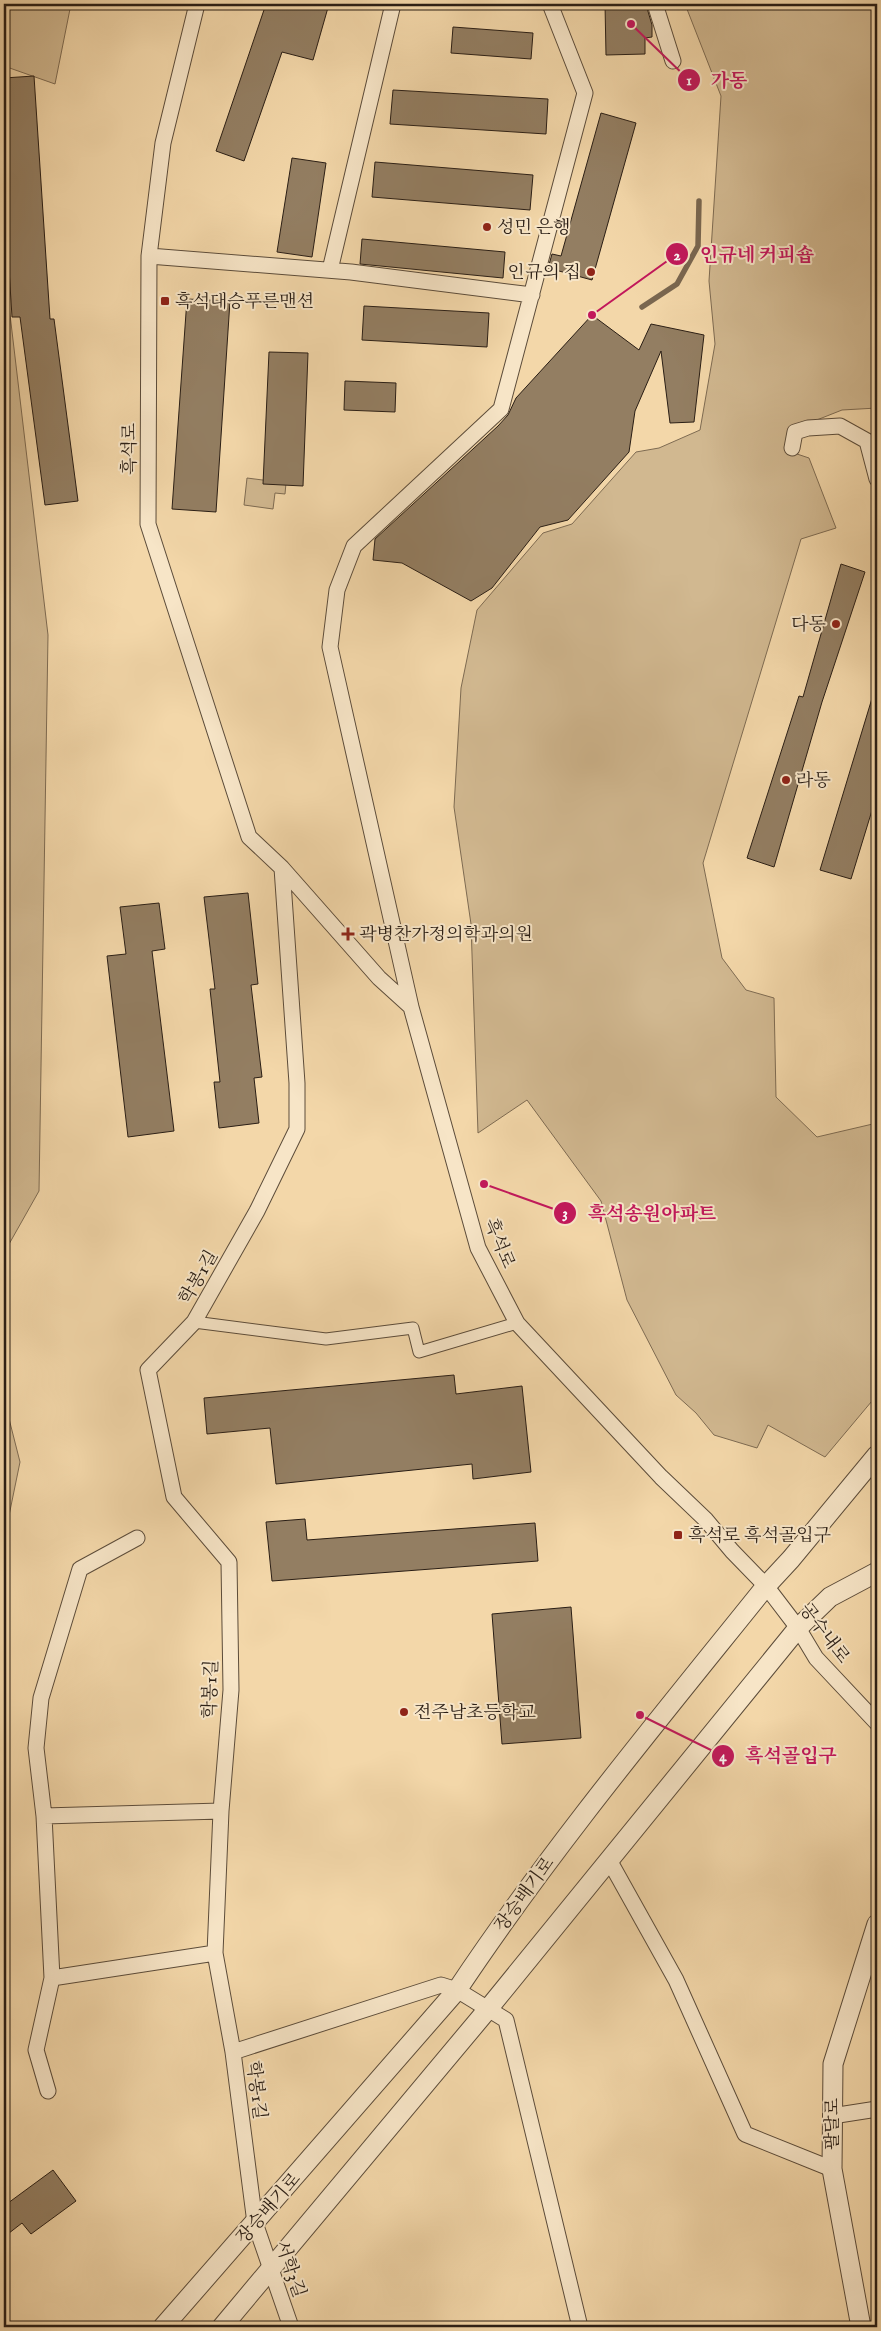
<svg xmlns="http://www.w3.org/2000/svg" width="881" height="2331" viewBox="0 0 881 2331" font-family="'IM FELL English','Noto Serif KR',serif">
	<style>
		.green { fill: #d1b890; stroke: #7e6b52 }
		.lines { fill: none; stroke-linecap: round; stroke-linejoin: round }
		.stream { stroke: #7a6750; stroke-width: 5.5 }
		.building { fill: #937e62; stroke: #2a1e15 }
		.pedestrian-casing { stroke: #5c4c3a; stroke-width: 13 }
		.minor-casing { stroke: #5c4c3a; stroke-width: 17 }
		.tertiary-casing { stroke: #5c4c3a; stroke-width: 21 }
		.pedestrian { stroke: #f7e5c7; stroke-width: 11 }
		.minor { stroke: #f7e5c7; stroke-width: 15 }
		.tertiary { stroke: #f7e5c7; stroke-width: 19 }
		.poi-dot { fill: #8f2418; stroke: #f7e5c7; stroke-width: 2 }
		.labels { text-anchor: middle; stroke-width: 4; stroke-linejoin: round; paint-order: stroke }
		.poi-label { font-size: 18px; fill: #2a1e15; stroke: #f7e5c7; text-anchor: start }
		.street-label { font-size: 18px; fill: #2a1e15; stroke: #f7e5c7 }
		.leader { fill: none; stroke: #c2185b; stroke-width: 2 }
		.callout-dot { fill: #c2185b; stroke: #f7e5c7; stroke-width: 2 }
		.mark-label { font-size: 15px; text-anchor: middle; font-weight: bold; fill: #fff }
		.callout-label { font-size: 19px; text-anchor: middle; font-weight: bold; fill: #c2185b; stroke: #f7e5c7; stroke-width: 4; stroke-linejoin: round; paint-order: stroke }
	</style>
	<rect width="100%" height="100%" fill="#f3d7a9"/>
	<filter id="stains"><feTurbulence type="fractalNoise" baseFrequency=".004" numOctaves="4"/><feColorMatrix values="0 0 0 0 .2 0 0 0 0 .09 0 0 0 0 .02 0 0 0 .5 -.17"/></filter>
	<radialGradient id="worn" r=".72"><stop offset=".6" stop-color="#630" stop-opacity="0"/><stop offset="1" stop-color="#630" stop-opacity=".3"/></radialGradient>
	<path class="green" d="M4,4H71L55,84L4,66Z
		M685,4H877V408L842,410L794,429L785,450L809,458L836,528L801,539L703,863L722,958L746,990L774,998L776,1097L817,1137L877,1123V1395L825,1457L768,1425L757,1448L714,1435L696,1413L676,1395L627,1300L601,1201L527,1100L478,1133L471,924L454,807L461,688L477,610L543,533L572,524L636,452L659,448L700,430L715,344L709,281L721,96Z
		M4,264L48,635L39,1191L4,1253Z
		M247,478L286,483L285,494L275,493L273,509L244,505Z
		M4,1399L20,1462L4,1540Z"/>
	<g class="lines">
		<path class="stream" d="M642,307L677,284L698,246L699,201"/>
	</g>
	<path class="building" d="M266,4H329L313,60L282,52L244,161L216,151Z
		M605,4H641V9L647,8L652,25V37L645,38V54L606,55Z
		M453,27L533,33L531,59L451,53Z
		M34,76L50,319H54L78,501L45,505L20,317H12L4,188V78Z
		M393,90L548,99L546,134L390,124Z
		M601,113L636,123L592,280L548,268L552,254L561,256Z
		M292,158L326,163L312,257L277,252Z
		M375,162L533,175L530,210L372,197Z
		M362,239L505,252L503,278L360,264Z
		M187,299L230,301L216,512L172,509Z
		M364,306L489,313L487,347L362,340Z
		M592,315L639,350L651,324L704,335L694,422L670,423L661,351L635,411L629,452L568,520L540,527L492,588L471,601L402,563L373,560L375,539L498,426L508,415L516,398Z
		M269,352L308,353L303,486L263,484Z
		M345,381L396,383L395,412L344,410Z
		M841,564L865,572L822,702L774,867L747,858L799,696L803,697Z
		M873,695H877V794L851,879L820,870Z
		M248,893L258,984L251,985L262,1077L254,1078L259,1123L219,1128L214,1082H220L210,989H215L204,897Z
		M159,903L165,949L152,951L174,1131L128,1137L107,956L126,954L120,907Z
		M454,1375L456,1394L522,1386L531,1472L473,1479L472,1464L276,1484L270,1428L207,1434L204,1398Z
		M305,1519L307,1540L535,1523L538,1561L272,1581L266,1522Z
		M571,1607L581,1738L502,1744L492,1614Z
		M53,2170L76,2201L31,2234L22,2223L4,2237V2206Z"/>
	<g class="lines">
		<defs>
			<path id="pedestrian" d="M194,1322L326,1339L413,1328L419,1352L517,1323"/>
			<path id="minor" d="M197,4L163,143L149,256L148,524L249,837L282,868L379,978L411,1007L478,1248L517,1323L661,1477L706,1520L732,1551L766,1586L798,1628L816,1658L877,1723
				M655,4L673,61
				M149,256L351,272L532,295
				M330,270L393,4
				M792,448L795,432L808,428L840,426L867,441L877,479
				M282,868L297,1083V1129L257,1211L194,1322L148,1370L174,1497L229,1562L231,1690L221,1811L215,1953L233,2052L255,2223L291,2327
				M411,1007L330,647L337,590L354,546L501,409L585,93L550,4
				M44,1816L221,1811
				M609,1860L676,1980L745,2134L832,2169
				M52,1978L44,1816L36,1748L41,1698L80,1569L137,1538
				M233,2052L441,1985L457,1990L506,2020L580,2327
				M48,2091L36,2050L52,1978L215,1953
				M832,2116L877,2109"/>
			<path id="tertiary" d="M163,2327L457,1990C551,1849 660,1718 766,1586L791,1559L877,1455
				M222,2327L488,2009L798,1628L830,1597L877,1572
				M861,2327L832,2169L833,2064L877,1924"/>
		</defs>
		<use href="#pedestrian" class="pedestrian-casing"/>
		<use href="#minor" class="minor-casing"/>
		<use href="#tertiary" class="tertiary-casing"/>
		<use href="#pedestrian" class="pedestrian"/>
		<use href="#minor" class="minor"/>
		<use href="#tertiary" class="tertiary"/>
	</g>
	<g class="poi-dot">
		<circle cx="487" cy="227" r="5"/>
		<circle cx="591" cy="272" r="5"/>
		<rect x="160" y="296" width="10" height="10" rx="2.5"/>
		<circle cx="836" cy="624" r="5"/>
		<circle cx="786" cy="780" r="5"/>
		<path d="M345.5 926.5h5v5h5v5h-5v5h-5v-5h-5v-5h5z"/>
		<rect x="673" y="1530" width="10" height="10" rx="2.5"/>
		<circle cx="404" cy="1712" r="5"/>
	</g>
	<g class="labels">
		<g class="poi-label">
			<text x="497" y="233">성민 은행</text>
			<text x="581" y="278" text-anchor="end">인규의 집</text>
			<text x="175" y="307">흑석대승푸른맨션</text>
			<text x="826" y="630" text-anchor="end">다동</text>
			<text x="796" y="786">라동</text>
			<text x="359" y="940">곽병찬가정의학과의원</text>
			<text x="688" y="1541">흑석로 흑석골입구</text>
			<text x="414" y="1718">전주남초등학교</text>
		</g>
		<g class="street-label">
			<text transform="translate(129 449) rotate(-90)" y="6">흑석로</text>
			<text transform="translate(500 1243) rotate(68)" y="6">흑석로</text>
			<text transform="translate(198 1277) rotate(-60)" y="6">학봉1길</text>
			<text transform="translate(825 1633) rotate(53)" y="6">공수내로</text>
			<text transform="translate(210 1689) rotate(-88)" y="6">학봉1길</text>
			<text transform="translate(524 1894) rotate(-54)" y="6">장승배기로</text>
			<text transform="translate(257 2090) rotate(83)" y="6">학봉1길</text>
			<text transform="translate(832 2124) rotate(-90)" y="6">팔달로</text>
			<text transform="translate(268 2208) rotate(-49)" y="6">장승배기로</text>
			<text transform="translate(291 2269) rotate(71)" y="6">서학3길</text>
		</g>
	</g>
	<path class="leader" d="M631 24L689 80M592 315L677 254M484 1184L565 1213M640 1715L723 1756"/>
	<g class="callout-dot">
		<circle cx="631" cy="24" r="5"/>
		<circle cx="592" cy="315" r="5"/>
		<circle cx="484" cy="1184" r="5"/>
		<circle cx="640" cy="1715" r="5"/>
		<circle cx="689" cy="80" r="12"/>
		<circle cx="677" cy="254" r="12"/>
		<circle cx="565" cy="1213" r="12"/>
		<circle cx="723" cy="1756" r="12"/>
	</g>
	<g class="mark-label">
		<text x="689" y="85">1</text>
		<text x="677" y="260">2</text>
		<text x="565" y="1218">3</text>
		<text x="723" y="1761">4</text>
	</g>
	<g class="callout-label">
		<text x="729" y="87">가동</text>
		<text x="757" y="261">인규네 커피숍</text>
		<text x="652" y="1220">흑석송원아파트</text>
		<text x="791" y="1762">흑석골입구</text>
	</g>
	<rect width="881" height="2331" fill="none" stroke="#f3d7a9" stroke-width="20"/>
	<rect x="5" y="5" width="871" height="2321" fill="none" stroke="#2a1e15" stroke-width="2.5"/>
	<rect x="10" y="10" width="861" height="2311" fill="none" stroke="#2a1e15"/>
	<rect width="100%" height="100%" filter="url(#stains)"/>
	<rect width="100%" height="100%" fill="url(#worn)"/>
</svg>
